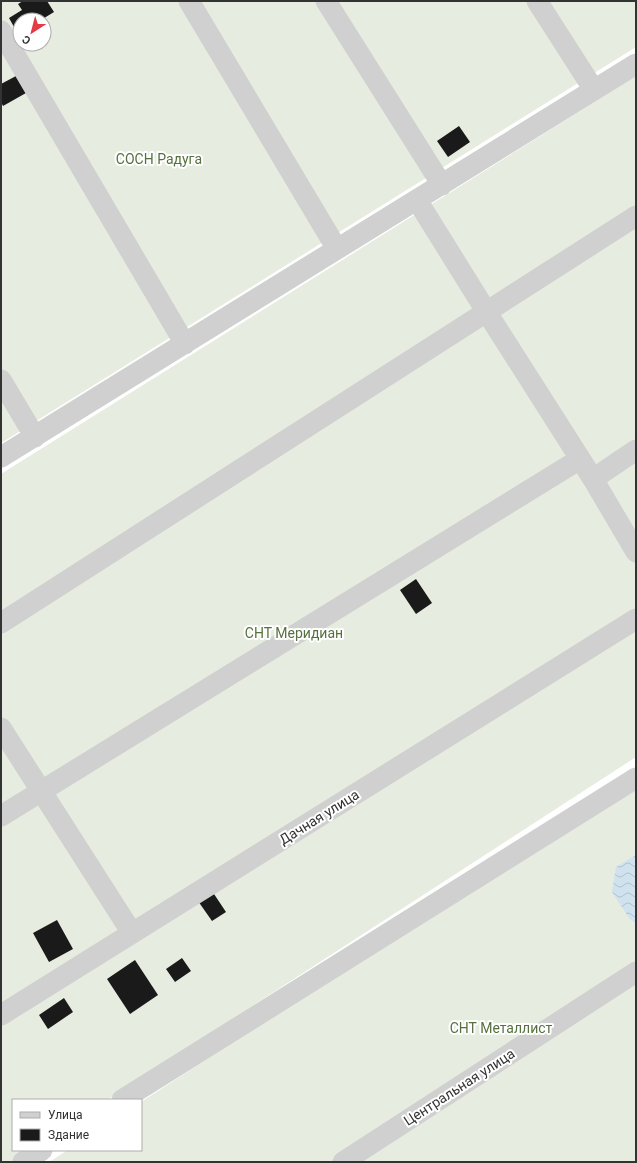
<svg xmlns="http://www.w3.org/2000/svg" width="637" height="1163" viewBox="0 0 637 1163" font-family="Roboto,sans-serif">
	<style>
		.garden { fill: #e6ecdf; fill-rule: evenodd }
		.water { fill: url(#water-waves) }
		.building { fill: #1a1a1a }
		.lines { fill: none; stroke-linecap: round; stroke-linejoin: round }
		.minor { stroke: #d0d0d0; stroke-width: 21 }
		.labels { text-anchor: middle; stroke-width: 4; stroke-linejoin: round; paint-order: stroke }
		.park-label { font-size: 14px; fill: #56703f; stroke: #fff }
		.street-label { font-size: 14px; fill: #333; stroke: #fff }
	</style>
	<defs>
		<pattern id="water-waves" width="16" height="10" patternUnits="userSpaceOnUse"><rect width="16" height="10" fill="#cfe2ee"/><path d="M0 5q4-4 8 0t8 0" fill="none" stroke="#b2c2cd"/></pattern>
	</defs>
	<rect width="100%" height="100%" fill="#fff"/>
	<path class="garden" d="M1,1H636V47L1,443ZM20,20H44V44H20Z
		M636,76V757L107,1100H13V1150H30L12,1162H1V474Z
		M636,780V1162H49L68,1150H141V1102Z"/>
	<path class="water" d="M636,855V924L629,918L612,892L616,867Z"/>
	<path class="building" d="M23,1H47L54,12L41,20H20V33L18,34L9,18L22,10L18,4Z
		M16,76L26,93L3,106L1,102V84Z
		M459,126L470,142L448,157L437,141Z
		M416,579L432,603L416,614L400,590Z
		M212,891L226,912L212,921L198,901Z
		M57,920L73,949L49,962L33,933Z
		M182,958L191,971L175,982L166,969Z
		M135,960L158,995L130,1014L107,979Z
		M64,998L73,1012L48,1029L39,1015Z"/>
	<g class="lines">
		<path class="minor" d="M189,1L337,249
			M326,1L442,185
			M537,1L594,90
			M1,31L185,344
			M417,200L486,311L593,479L636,450
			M1,380L35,437
			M1,457L636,64
			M593,479L636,552
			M1,623L636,216
			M1,728L132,933
			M1,816L580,459
			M1,1015L636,619
			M122,1100L636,778
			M23,1162L42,1150
			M343,1162L636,972"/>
	</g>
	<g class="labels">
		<g class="park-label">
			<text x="159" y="164">СОСН Радуга</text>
			<text x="294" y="638">СНТ Меридиан</text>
			<text x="501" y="1033">СНТ Металлист</text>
		</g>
		<g class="street-label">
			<text transform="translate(319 817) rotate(-32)" y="5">Дачная улица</text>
			<text transform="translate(459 1087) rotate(-33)" y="5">Центральная улица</text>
		</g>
	</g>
	<rect width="637" height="1163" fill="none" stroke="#333333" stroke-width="4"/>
	<rect x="12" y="1099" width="130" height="52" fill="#ffffff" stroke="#adadad"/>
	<rect x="20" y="1112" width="20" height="6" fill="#d0d0d0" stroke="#adadad"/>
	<text x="48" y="1119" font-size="12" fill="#333333">Улица</text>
	<rect x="20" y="1129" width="20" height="12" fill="#1a1a1a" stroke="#adadad"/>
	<text x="48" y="1139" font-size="12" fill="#333333">Здание</text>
	<g transform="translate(32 32) rotate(216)"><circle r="19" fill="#ffffff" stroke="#adadad"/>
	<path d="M0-3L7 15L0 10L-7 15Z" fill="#e63946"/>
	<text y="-6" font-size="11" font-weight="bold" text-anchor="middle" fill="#333333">С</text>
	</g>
</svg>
